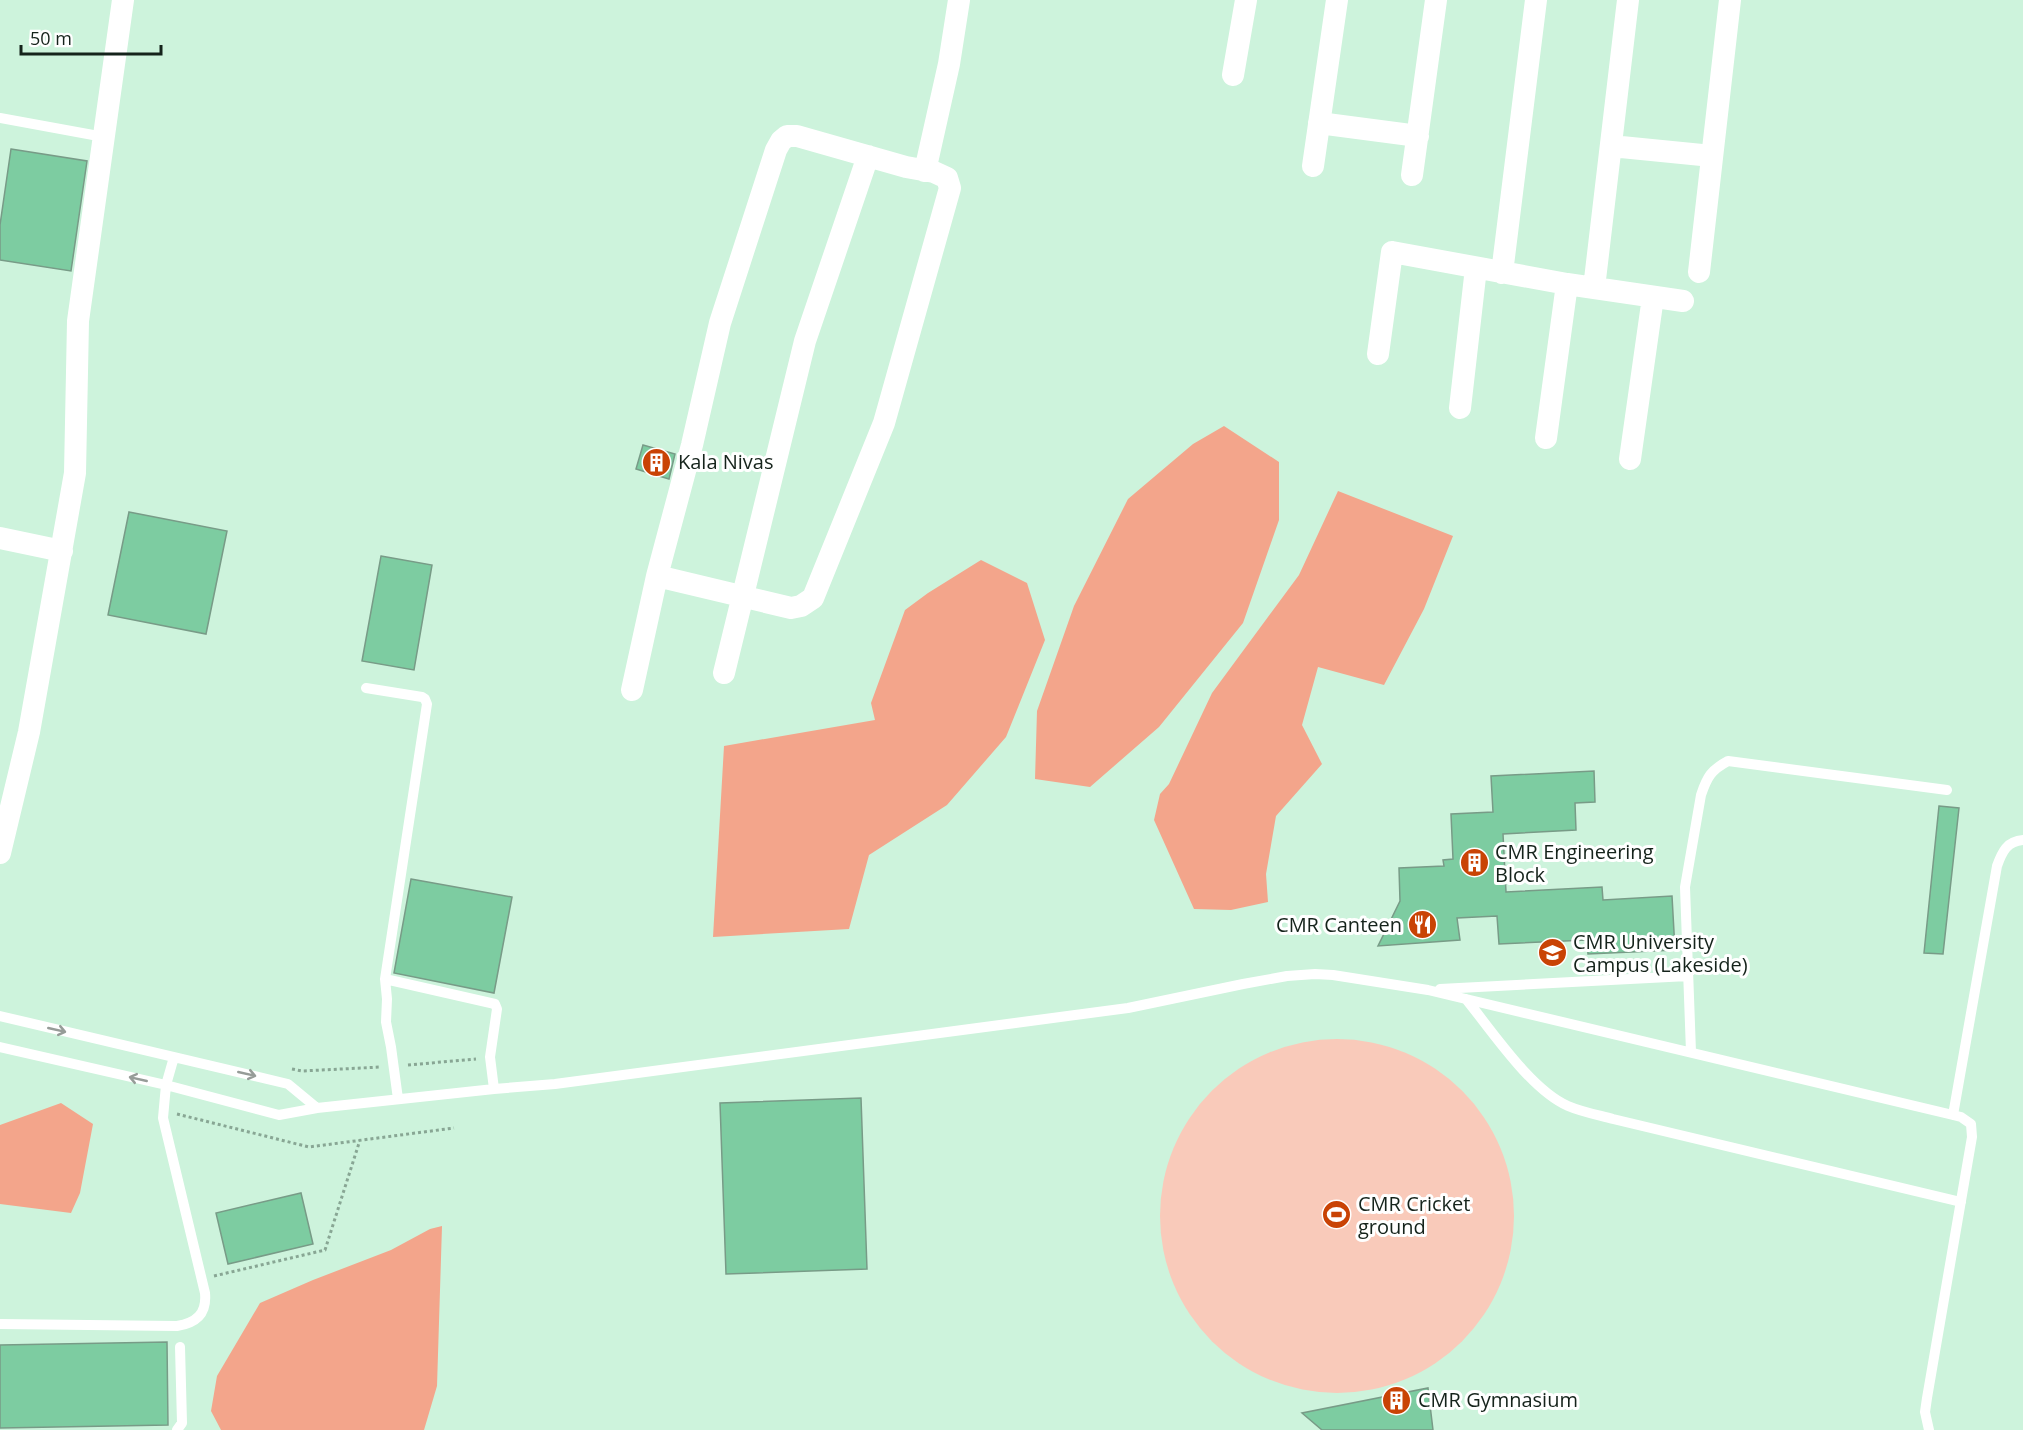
<svg xmlns="http://www.w3.org/2000/svg" width="2023" height="1430" viewBox="0 0 2023 1430" font-family="'Open Sans',sans-serif">
	<style>
		.green { fill: #f9caba }
		.water { fill: #f3a58b }
		.building { fill: #7dcca1; stroke: #789b87; stroke-width: 1.5 }
		.lines { fill: none; stroke-linecap: round; stroke-linejoin: round }
		.path { stroke: #88a694; stroke-width: 3; stroke-dasharray: 3 3; stroke-linecap: butt }
		.service { stroke: #fff; stroke-width: 10 }
		.minor { stroke: #fff; stroke-width: 22 }
		.oneway { stroke: #969c98 }
		.labels { text-anchor: middle; stroke-width: 6; stroke-linejoin: round; paint-order: stroke }
		.poi-label { font-size: 20px; fill: #15231b; stroke: #fff; text-anchor: start }
	</style>
	<rect width="100%" height="100%" fill="#cdf3dc"/>
	<path class="green" d="M1160 1216a177 177 0 1 1 354 0a177 177 0 1 1-354 0Z"/>
	<path class="water" d="M1224,426L1279,462V520L1243,623L1159,727L1090,787L1035,779L1037,711L1074,606L1128,499L1193,444Z
		M1338,491L1453,536L1424,609L1384,685L1318,667L1302,725L1322,764L1276,816L1266,874L1268,902L1231,910L1194,909L1154,820L1160,794L1169,784L1212,693L1299,575Z
		M981,560L1027,583L1045,640L1006,737L947,805L869,855L849,929L713,937L724,746L875,720L871,703L905,610L928,593Z
		M61,1103L93,1124L80,1193L71,1213L0,1204V1125Z
		M442,1226L437,1386L424,1430H221L211,1411L217,1376L260,1303L313,1280L391,1250L430,1229Z"/>
	<path class="building" d="M11,149L87,161L71,271L0,260V225Z
		M643,445L675,454L669,479L636,469Z
		M129,512L227,531L206,634L108,615Z
		M381,556L432,565L414,670L362,661Z
		M1594,771L1595,802L1575,803L1576,830L1503,834L1506,892L1602,887L1603,900L1672,896L1675,950L1588,954L1587,940L1499,944L1497,916L1457,918L1460,940L1378,946L1400,901L1399,868L1444,866L1443,860L1453,859L1451,814L1493,812L1491,776Z
		M1939,806L1959,808L1943,954L1924,953Z
		M411,879L512,897L494,993L394,973Z
		M861,1098L867,1269L726,1274L720,1103Z
		M301,1193L313,1244L228,1264L216,1213Z
		M167,1342L168,1425L0,1428V1345Z
		M1428,1388L1433,1430H1322L1302,1413Z"/>
	<g class="lines">
		<path class="path" d="M408,1065L476,1059
			M292,1069L302,1071L381,1067
			M177,1114L309,1147L454,1128
			M214,1276L325,1250L360,1140"/>
		<path class="service" d="M0,118L104,137
			M366,688L422,697L425,699L427,704L385,979L387,999L386,1022L391,1047L398,1099
			M385,979L495,1004L497,1009L490,1057L494,1089
			M1440,989L1688,976
			M1466,999C1492,1031 1531,1090 1568,1106C1582,1112 1598,1115 1613,1119L1961,1202
			M0,1016L288,1084L317,1108
			M0,1047L166,1085L279,1115L317,1108L494,1089L555,1084L1128,1008L1243,984L1287,976L1315,974L1333,975L1428,990L1953,1115L1961,1117L1971,1124L1972,1137L1927,1398L1925,1412L1929,1430
			M1691,1052L1685,887L1701,795C1707,777 1711,770 1728,761L1947,790
			M1953,1115L1997,866C2002,852 2007,841 2023,840
			M0,1324L177,1326C196,1323 207,1314 205,1293L163,1118L166,1085L174,1057
			M177,1430L182,1423L180,1347"/>
		<path class="minor" d="M1233,75L1246,0
			M1319,123L1418,136
			M787,136H797L906,167L934,172L947,178L950,188L884,423L813,598L801,606L791,608L657,576L692,445L720,323L776,150L781,141Z
			M1611,146L1712,156
			M1313,166L1337,0
			M925,171L949,64L959,0
			M1412,175L1436,0
			M1699,272L1730,0
			M1502,273L1536,0
			M1594,288L1628,0
			M1378,354L1392,252L1567,284L1683,301
			M1460,408L1476,268
			M1546,438L1567,284
			M1630,459L1653,297
			M0,538L62,551
			M724,673L805,341L868,156
			M632,690L657,576
			M0,853L29,732L75,473L78,321L123,0"/>
	</g>
	<defs><path id="oneway-shaft" d="M-6 0H5M1.5-3L5.5 0L1.5 3" fill="none" stroke-width="1.6" stroke-linecap="round" stroke-linejoin="round" transform="scale(1.5)"/></defs>
	<g class="oneway">
		<use href="#oneway-shaft" transform="translate(57 1030) rotate(13)"/>
		<use href="#oneway-shaft" transform="translate(247 1074) rotate(13)"/>
		<use href="#oneway-shaft" transform="translate(138 1079) rotate(-167)"/>
	</g>
	<defs>
		<symbol id="building-disc" viewBox="-11 -11 22 22"><circle r="9.5" fill="#c94305" stroke="#fff"/><path d="M-4-6H4V6H1V3H-1V6H-4ZM-2.5-4.3h1.7v1.8h-1.7ZM.8-4.3h1.7v1.8H.8ZM-2.5-1h1.7V.8h-1.7ZM.8-1h1.7V.8H.8Z" fill="#fff"/></symbol>
		<symbol id="restaurant-disc" viewBox="-11 -11 22 22"><circle r="9.5" fill="#c94305" stroke="#fff"/><path d="M-5-6h1v4h1v-4h1v4h1v-4h1v5L-1.5 .5V6h-2V.5L-5-1ZM5-6V6H3V1.5H1.5Q1.5-4 5-6Z" fill="#fff"/></symbol>
		<symbol id="university-disc" viewBox="-11 -11 22 22"><circle r="9.5" fill="#c94305" stroke="#fff"/><path d="M0-5L7-2L0 1L-7-2ZM-4 1L0 2.5L4 1V4Q0 6-4 4Z" fill="#fff"/></symbol>
		<symbol id="stadium-disc" viewBox="-11 -11 22 22"><circle r="9.5" fill="#c94305" stroke="#fff"/><path d="M0-5a6.5 5 0 1 0 0 10a6.5 5 0 1 0 0-10ZM-3.5-1.8h7v3.6h-7Z" fill="#fff"/></symbol>
	</defs>
	<g fill-rule="evenodd">
		<use href="#building-disc" x="640" y="446" width="33" height="33"/>
		<use href="#building-disc" x="1458" y="846" width="33" height="33"/>
		<use href="#restaurant-disc" x="1406" y="908" width="33" height="33"/>
		<use href="#university-disc" x="1536" y="936" width="33" height="33"/>
		<use href="#stadium-disc" x="1320" y="1198" width="33" height="33"/>
		<use href="#building-disc" x="1380" y="1384" width="33" height="33"/>
	</g>
	<g class="labels">
		<g class="poi-label">
			<text x="678" y="469">Kala Nivas</text>
			<text x="1495" y="859">CMR Engineering<tspan x="1495" dy="23">Block</tspan></text>
			<text x="1402" y="932" text-anchor="end">CMR Canteen</text>
			<text x="1573" y="949">CMR University<tspan x="1573" dy="23">Campus (Lakeside)</tspan></text>
			<text x="1358" y="1211">CMR Cricket<tspan x="1358" dy="23">ground</tspan></text>
			<text x="1418" y="1407">CMR Gymnasium</text>
		</g>
	</g>
	<path d="M21 45v9h140v-9" fill="none" stroke="#15231b" stroke-width="3"/>
	<text x="30" y="45" font-size="18" fill="#15231b" stroke="#ffffff" stroke-width="4.5" paint-order="stroke">50 m</text>
</svg>
